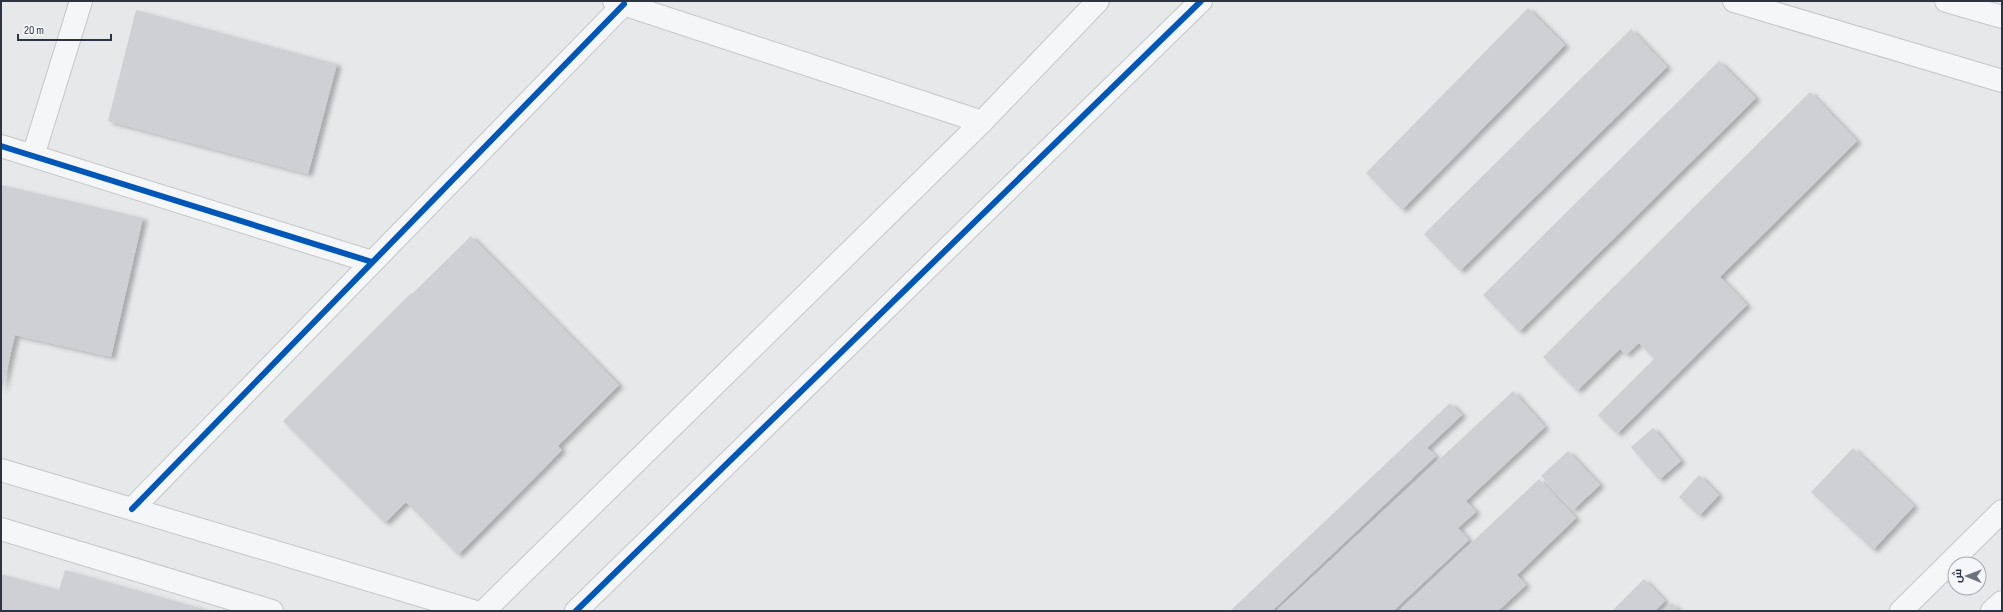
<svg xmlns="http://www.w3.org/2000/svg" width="2003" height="612" viewBox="0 0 2003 612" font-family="'Sofia Sans Condensed',Cairo,sans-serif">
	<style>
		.building { fill: #ced0d3; filter: url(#shadow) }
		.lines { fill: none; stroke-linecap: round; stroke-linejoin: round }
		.street-casing { stroke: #c4c6c8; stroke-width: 24 }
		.street { stroke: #f5f6f7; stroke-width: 22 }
		.cycleway-casing { stroke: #f4f6f9; stroke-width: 8 }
		.cycleway { stroke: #0057b8; stroke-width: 6 }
	</style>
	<defs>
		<filter id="shadow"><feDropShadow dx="4.5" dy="2.5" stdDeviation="2" flood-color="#0004"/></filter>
	</defs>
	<rect width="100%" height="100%" fill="#e6e8ea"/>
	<path class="building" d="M1528,8L1565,45L1402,210L1366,173Z
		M136,10L337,64L308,174L108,121Z
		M1631,29L1667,67L1460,271L1424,234Z
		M1719,61L1756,98L1519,332L1483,295Z
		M1810,92L1857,141L1720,277L1747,305L1617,434L1598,415L1654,359L1639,343L1626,355L1620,349L1577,391L1543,357Z
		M1,185L143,218L111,357L15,335L2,391Z
		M471,236L619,385L558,446L562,450L458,555L406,502L385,523L283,421L411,293L412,294Z
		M1513,391L1545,427L1466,501L1476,512L1458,528L1469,540L1393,611H1276Z
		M1450,403L1462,415L1427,448L1436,456L1272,611H1230Z
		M1653,428L1681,461L1659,480L1631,447Z
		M1853,448L1914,506L1873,550L1811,492Z
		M1568,451L1600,485L1573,510L1541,476Z
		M1699,475L1719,495L1699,516L1679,497Z
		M1539,479L1576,518L1517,575L1526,585L1498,611H1399Z
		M65,570L210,611H1V574L59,590Z
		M1644,579L1665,601L1655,611H1612Z
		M1672,603L1679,611H1664Z"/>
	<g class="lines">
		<defs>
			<path id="street" d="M614,1L982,122
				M1734,1L2002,81
				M1946,1L2002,17
				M1,146L372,262
				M33,156L81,1
				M1,470L473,611
				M132,509L624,4
				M1,529L272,611
				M484,611L982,122L1098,1
				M576,611L1201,1
				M1901,611L2002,511
				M1992,611L2002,602"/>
		</defs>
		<use href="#street" class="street-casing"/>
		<use href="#street" class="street"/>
		<defs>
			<path id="cycleway" d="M1,146L372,262
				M132,509L624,4
				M576,611L1201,1"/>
		</defs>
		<use href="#cycleway" class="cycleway-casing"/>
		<use href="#cycleway" class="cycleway"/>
	</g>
	<rect width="2003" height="612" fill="none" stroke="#2b3445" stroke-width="4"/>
	<g transform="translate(1967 576) rotate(271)"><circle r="19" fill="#f4f6f9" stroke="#a4a8b1"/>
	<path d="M0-3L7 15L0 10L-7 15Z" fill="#6c737f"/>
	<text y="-6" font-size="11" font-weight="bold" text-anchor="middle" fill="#2b3445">ش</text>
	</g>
	<path d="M18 34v6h93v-6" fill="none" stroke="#2b3445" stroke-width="2"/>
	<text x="24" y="34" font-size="12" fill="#2b3445" stroke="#f4f6f9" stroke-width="3" paint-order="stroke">20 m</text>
</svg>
